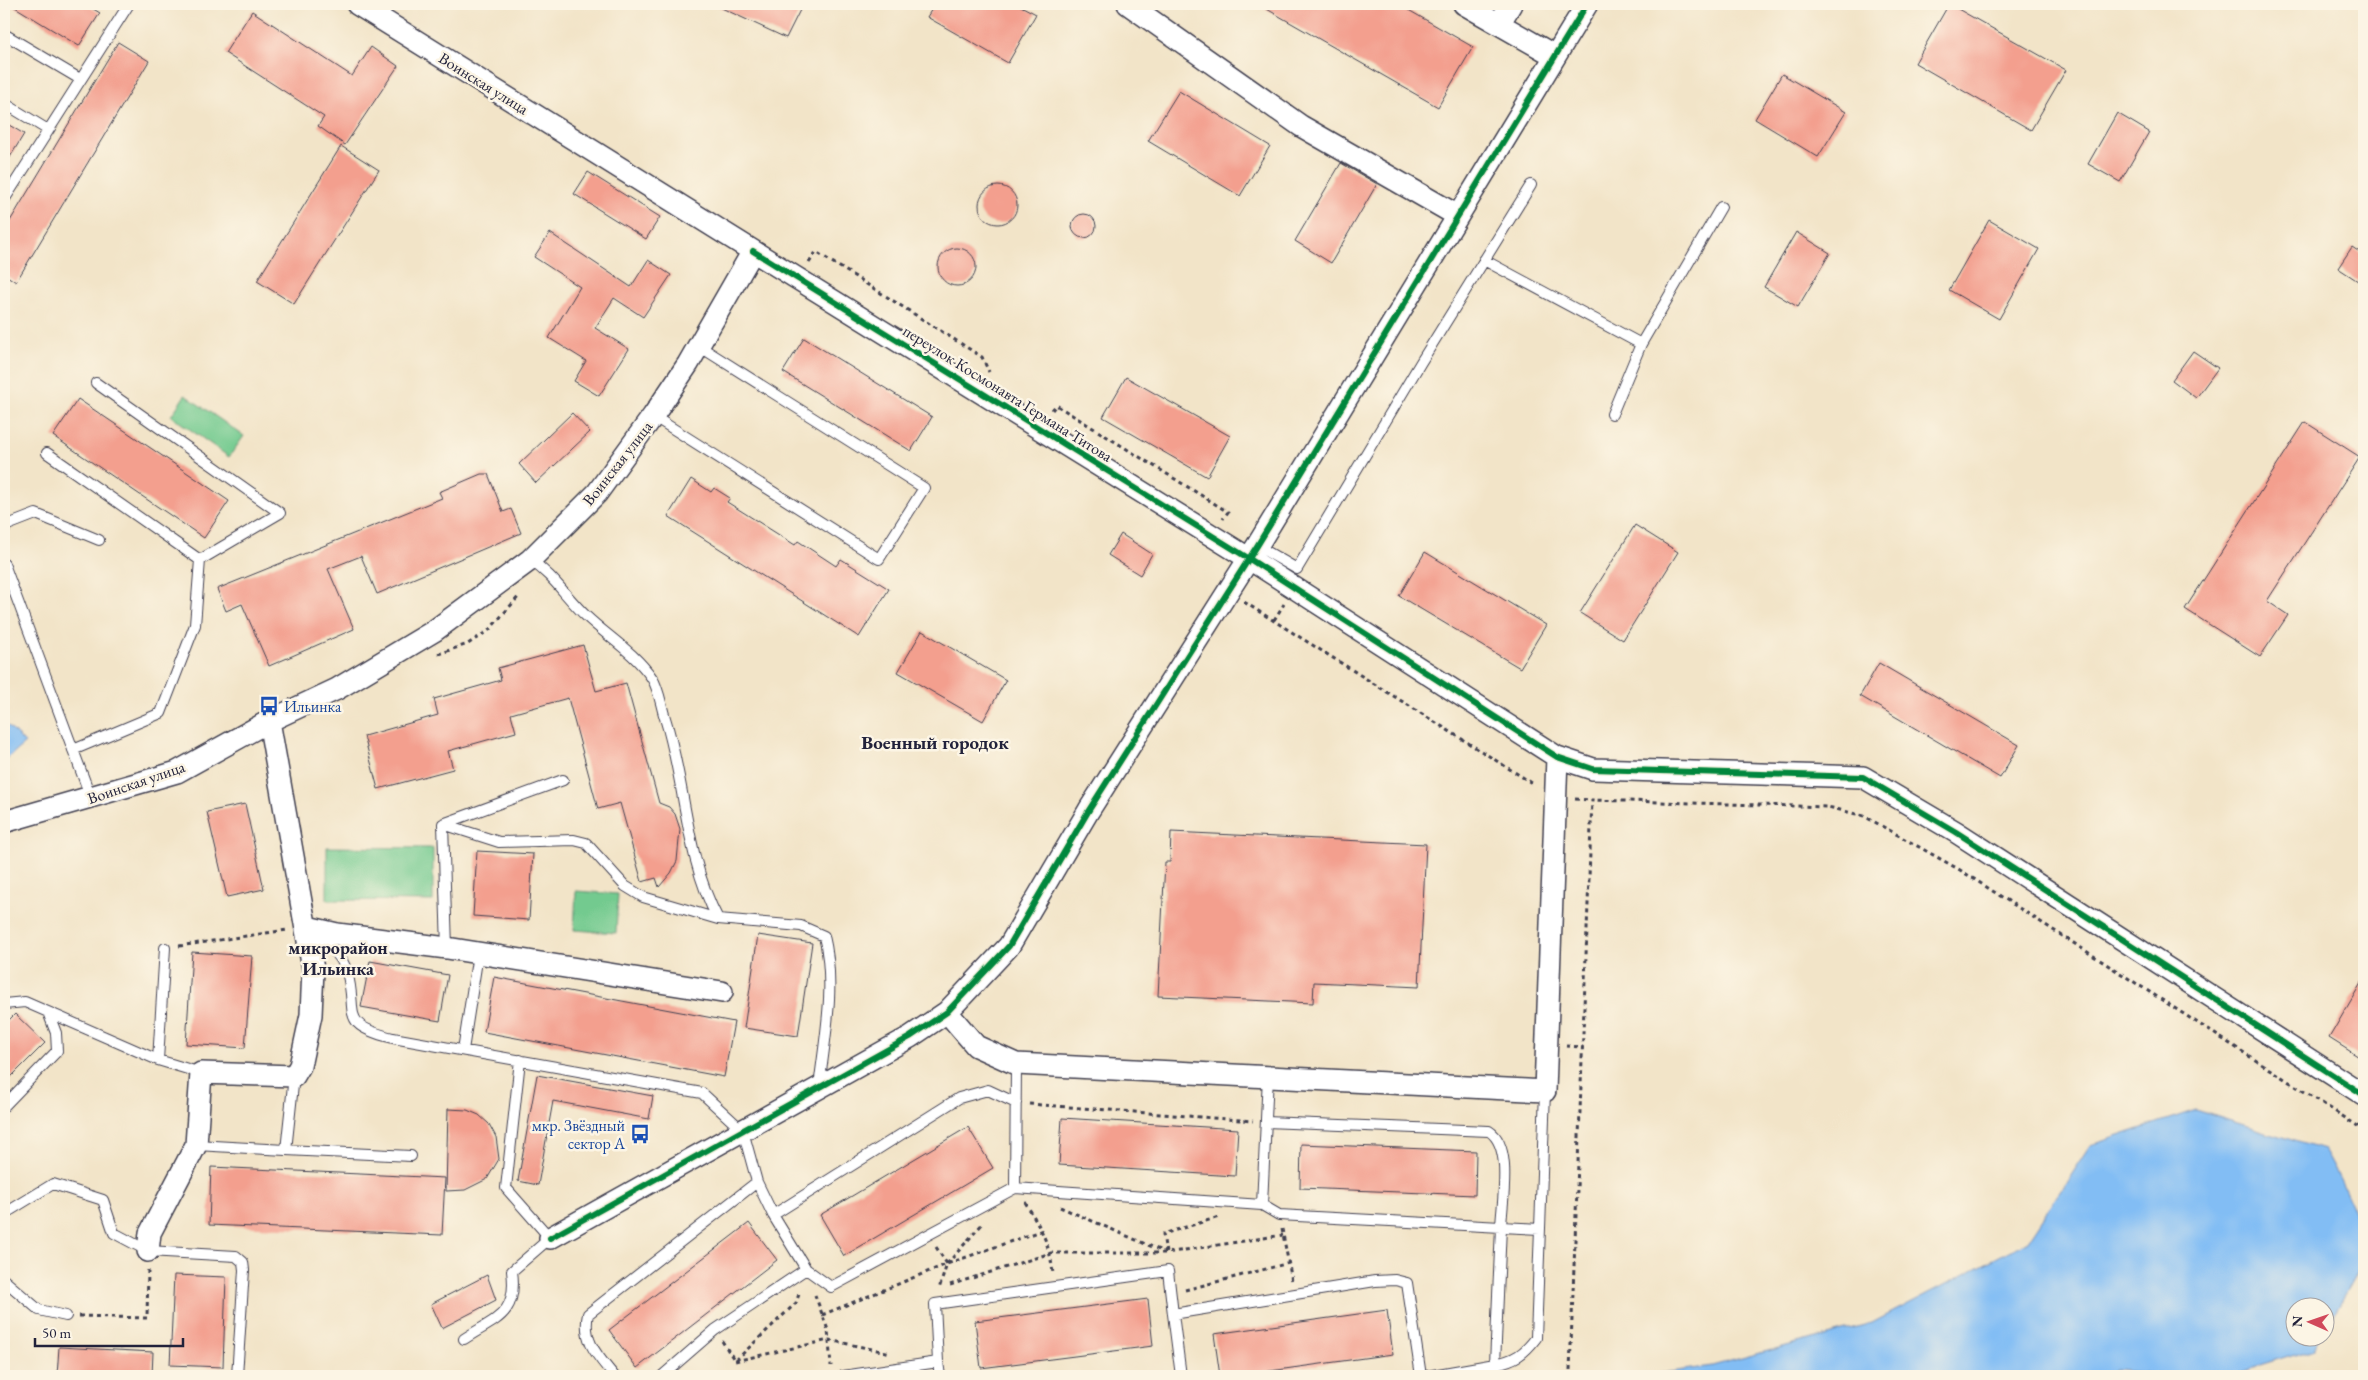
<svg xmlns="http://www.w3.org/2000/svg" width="2368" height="1380" viewBox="0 0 2368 1380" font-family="'EB Garamond',serif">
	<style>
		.green { fill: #73ca8f; stroke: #4a7665 }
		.water { fill: #82bdf4; stroke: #527098 }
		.building { fill: #f39f8e }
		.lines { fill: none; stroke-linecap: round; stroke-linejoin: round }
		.lane-casing { stroke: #413f50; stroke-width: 12 }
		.street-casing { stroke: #413f50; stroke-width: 24 }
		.path { stroke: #413f50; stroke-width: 3; stroke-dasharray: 4 4; stroke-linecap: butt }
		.lane { stroke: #fff; stroke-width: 10 }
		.street { stroke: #fff; stroke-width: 21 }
		.cycleway-casing { stroke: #fcf5e5; stroke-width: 9 }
		.cycleway { stroke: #00873e; stroke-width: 6 }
		.labels { text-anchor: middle; stroke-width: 5; stroke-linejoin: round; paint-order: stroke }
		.street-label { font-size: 16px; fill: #22223b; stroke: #fcf5e5 }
		.transit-label { font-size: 16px; fill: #164399; stroke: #fcf5e5; text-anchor: start }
		.neighbourhood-label { font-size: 18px; font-weight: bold; fill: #22223b; stroke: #fcf5e5 }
		.quarter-label { font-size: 19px; font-weight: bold; fill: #22223b; stroke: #fcf5e5 }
	</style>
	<rect width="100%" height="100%" fill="#fcf5e5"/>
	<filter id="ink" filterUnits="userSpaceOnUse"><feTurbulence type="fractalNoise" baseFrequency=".02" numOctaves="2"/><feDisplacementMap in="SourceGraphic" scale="10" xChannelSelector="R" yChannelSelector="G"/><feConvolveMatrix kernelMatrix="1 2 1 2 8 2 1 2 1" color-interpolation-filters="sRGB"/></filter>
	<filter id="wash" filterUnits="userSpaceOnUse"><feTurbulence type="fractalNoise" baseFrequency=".0096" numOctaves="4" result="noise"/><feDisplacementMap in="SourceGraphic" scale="20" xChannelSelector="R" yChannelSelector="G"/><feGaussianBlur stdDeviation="1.12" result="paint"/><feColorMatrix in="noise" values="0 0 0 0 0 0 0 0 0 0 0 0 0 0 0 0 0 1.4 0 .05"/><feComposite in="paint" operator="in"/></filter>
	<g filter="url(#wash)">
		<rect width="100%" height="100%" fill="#f2e4c8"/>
		<path class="green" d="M185,395L244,436L229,457L171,416Z
			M327,847L433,848V901L327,900Z
			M576,891L618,894L616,933L574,930Z"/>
		<path class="water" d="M4,722L25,743L4,761Z
			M2196,1110L2324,1150C2337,1172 2368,1233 2364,1257C2356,1279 2337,1307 2326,1328V1308H2296V1338H2320L2314,1349L2228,1376H2178L2115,1370L2106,1376H1641L1712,1366L1872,1323L2028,1241L2091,1145Z"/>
		<g id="blocks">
			<path class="building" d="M10,4H85L100,13L79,46Z
				M713,4H803L786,38Z
				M935,4H1017L1036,14L1008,63L927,17Z
				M1258,4H1398L1473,47L1438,107Z
				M1949,4L2066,70L2031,130L1915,63Z
				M252,11L352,76L371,47L398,66L345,145L318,126L324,117L225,53Z
				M118,42L149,61L16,282L4,274V231Z
				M1782,74L1846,112L1818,157L1755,119Z
				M1179,91L1270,146L1240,196L1148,141Z
				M2117,113L2149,132L2120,182L2088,164Z
				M4,122L24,134L4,167Z
				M341,146L379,170L294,304L257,281Z
				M1341,163L1377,184L1331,263L1295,241Z
				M588,172L660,217L646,239L574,194Z
				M979 205a19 19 0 1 1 38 0a19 19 0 1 1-38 0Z
				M1072 226a12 12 0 1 1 24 0a12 12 0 1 1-24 0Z
				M1989,220L2039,249L1999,319L1949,290Z
				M1796,232L1830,253L1798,307L1764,287Z
				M550,233L631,287L648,260L671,275L643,317L614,298L595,328L629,349L599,396L574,381L586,361L549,338L580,287L534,257Z
				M2352,247L2364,255V285L2338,268Z
				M938 267a19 19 0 1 1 38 0a19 19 0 1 1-38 0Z
				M804,338L932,417L911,451L783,372Z
				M2193,351L2218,368L2196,398L2172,380Z
				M1126,377L1230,436L1207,477L1103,417Z
				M78,399L229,501L204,538L53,436Z
				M572,413L590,432L536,483L519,464Z
				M2305,422L2360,457L2267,601L2288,615L2260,657L2185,609Z
				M481,474H488L503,512L511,509L521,533L377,594L361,556L328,569L354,629L269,666L242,604L226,611L217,589L442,498L439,492Z
				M691,479L711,492L714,488L730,498L727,502L795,545L798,541L836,566L841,559L889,589L859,637L668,516Z
				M1635,525L1678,552L1623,640L1580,613Z
				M1121,534L1152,554L1140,575L1108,555Z
				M1425,552L1546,625L1520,668L1399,596Z
				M922,631L1006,680L983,721L898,672Z
				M583,645L596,691L626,683L659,803L669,807L675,814L680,829L677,861L671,873L659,887L656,878L642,882L620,803L598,809L568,698L511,714L516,732L448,751L453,769L378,789L364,736L438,715L434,699L501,680L498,668Z
				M1879,663L2019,745L2000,778L1860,696Z
				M245,804L264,889L227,897L207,812Z
				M1171,832L1426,844L1419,987L1314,982L1313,1003L1158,996L1165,862H1170Z
				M477,851L533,854L529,920L473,916Z
				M758,935L812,943L798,1036L744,1028Z
				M192,952L252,956L245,1048L186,1044Z
				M370,961L448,975L440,1021L361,1007Z
				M494,977L734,1022L724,1077L484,1032Z
				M2364,978V1060L2329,1038Z
				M15,1014L45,1043L4,1084V1025Z
				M537,1075L653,1096L649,1119L553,1101L538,1185L518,1181Z
				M448,1109L467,1110L479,1115L489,1124L496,1137L499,1159L487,1179L465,1190L446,1191Z
				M1062,1118L1238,1129L1235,1176L1059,1165Z
				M968,1127L993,1168L844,1256L820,1215Z
				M1301,1144L1476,1151L1475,1195L1300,1188Z
				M211,1167L445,1178L442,1235L209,1225Z
				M749,1223L777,1260L637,1368L609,1330Z
				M174,1275L226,1277L223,1367L170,1365Z
				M487,1275L496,1300L442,1328L431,1304Z
				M1148,1299L1153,1346L981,1368L975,1321Z
				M1387,1310L1393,1354L1234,1376H1220L1214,1334Z
				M59,1347L153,1352L152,1376H57Z"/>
		</g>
	</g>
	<g filter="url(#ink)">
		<use href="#blocks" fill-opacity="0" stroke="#413f50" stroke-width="1"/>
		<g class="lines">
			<defs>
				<path id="lane" d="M4,34L80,79
					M4,103L48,130
					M4,200L129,4
					M1484,260L1641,344
					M96,383L280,513L200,560
					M1612,414L1641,344L1721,207
					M653,416L879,559L924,488L699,346
					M47,453L200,560
					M4,533L5,526L36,514L99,540
					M1257,546L1297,569L1421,362L1531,185
					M4,564L91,798
					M73,750L161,713L195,625L200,560
					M443,824L499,842L574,840L586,843L625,886L643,897L718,919C685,857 686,784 665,718C661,706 659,689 652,678C634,652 608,637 586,616C566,597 553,575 530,560
					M718,919L801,926L824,936C836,985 825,1037 819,1087
					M315,934C328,945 342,955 347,972C359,1014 337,1024 393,1038L702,1093L743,1131L757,1182L773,1215L806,1269L831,1287L1015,1188L1016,1064
					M447,948L443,824L563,780
					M4,1004L25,1002L158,1060L201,1073
					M463,1050L478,954
					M158,1060L165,948
					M294,1076L286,1150L411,1156
					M4,1106L57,1051L56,1033L48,1012
					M1266,1122L1489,1131C1513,1146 1502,1201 1501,1227L1540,1229
					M196,1145L286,1150
					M1015,1188L1262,1205L1268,1076
					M1262,1205L1279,1215L1501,1227L1495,1364L1427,1376
					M4,1214L53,1184L103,1200L114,1233L148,1251L236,1256L243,1262L244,1270L237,1376
					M773,1215L959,1098L988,1090L1016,1103
					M4,1280L39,1310L66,1316
					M1173,1314L1181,1376
					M464,1339C496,1318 518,1315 512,1271L550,1238L506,1188L520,1060
					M938,1362L940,1376
					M1495,1364C1515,1360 1524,1354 1536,1338L1545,1091
					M614,1376C598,1356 582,1341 588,1314L757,1182
					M662,1376L715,1330L806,1269
					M843,1376L938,1362L935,1304L1168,1271L1173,1314L1375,1281L1395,1280L1407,1283L1421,1376"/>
				<path id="street" d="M1128,4L1301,126L1458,216
					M1464,4L1555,56
					M1499,24L1511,4
					M753,251L1248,558L1557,757L1593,769L1863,777L1956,832L2364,1095
					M4,822L177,772L269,721L337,689L434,631L530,560L597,493L653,416L688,364L753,251L357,4
					M307,927L337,934L447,948L722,992
					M947,1012L976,1046L1016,1064L1545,1091L1557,757
					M550,1238L910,1037L947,1012L1009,946L1089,810L1257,546L1587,4
					M148,1251L150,1233L196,1145L201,1073L294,1076L300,1066L311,1015L313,969L269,721"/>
			</defs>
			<use href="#lane" class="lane-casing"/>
			<use href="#street" class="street-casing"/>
			<path class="path" d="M809,263L816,252L982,357L989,372
				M1052,410L1056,405L1228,512L1223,519
				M1244,602L1535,785
				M1274,620L1284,604
				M438,654L468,644L489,630L520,595
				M1575,799L1592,800
				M179,946L287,930
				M1566,1046L1583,1047
				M1029,1104L1253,1121
				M1025,1202C1041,1228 1050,1244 1053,1274
				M1060,1207L1164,1252
				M1282,1229L1292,1281
				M936,1247L947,1264L939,1289
				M1166,1253L1163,1234L1219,1217
				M947,1264L983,1223
				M950,1285L1051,1253H1166L1283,1235
				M1185,1290L1289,1263
				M815,1295L828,1330L831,1366
				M822,1315L947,1264L1043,1230
				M79,1316L147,1318L148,1270
				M722,1341L735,1361L829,1340L891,1353
				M736,1360L796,1303L800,1291
				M1570,1370L1592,800L1828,807L1864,816L1960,870L2364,1130"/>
			<use href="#lane" class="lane"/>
			<use href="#street" class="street"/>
			<defs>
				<path id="cycleway" d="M753,251L1248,558L1557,757L1593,769L1863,777L1956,832L2364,1095
					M550,1238L910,1037L947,1012L1009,946L1089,810L1257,546L1587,4"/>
			</defs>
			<use href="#cycleway" class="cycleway-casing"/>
			<use href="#cycleway" class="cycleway"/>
		</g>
	</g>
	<defs>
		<symbol id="bus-bare" viewBox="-9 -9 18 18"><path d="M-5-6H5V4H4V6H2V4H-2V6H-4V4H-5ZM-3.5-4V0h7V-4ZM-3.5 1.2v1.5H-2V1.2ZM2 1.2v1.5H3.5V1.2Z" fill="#1a4fb4" stroke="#fcf5e5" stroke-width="2.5" paint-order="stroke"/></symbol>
	</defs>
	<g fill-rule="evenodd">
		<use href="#bus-bare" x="255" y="692" width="28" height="28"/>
		<use href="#bus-bare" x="626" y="1120" width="28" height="28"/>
	</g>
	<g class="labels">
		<g class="street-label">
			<text transform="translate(484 83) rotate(32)" y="6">Воинская улица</text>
			<text transform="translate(1008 393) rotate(32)" y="6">переулок Космонавта Германа Титова</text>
			<text transform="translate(617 463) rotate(-52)" y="6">Воинская улица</text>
			<text transform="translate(136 782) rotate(-19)" y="6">Воинская улица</text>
		</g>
		<g class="transit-label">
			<text x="284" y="712">Ильинка</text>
			<text x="625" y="1131" text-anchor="end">мкр. Звёздный<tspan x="625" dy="18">сектор А</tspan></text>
		</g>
		<g class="neighbourhood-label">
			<text x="338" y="954">микрорайон<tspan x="338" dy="21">Ильинка</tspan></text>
		</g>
		<g class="quarter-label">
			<text x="935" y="749">Военный городок</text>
		</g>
	</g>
	<rect width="2368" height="1380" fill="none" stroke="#fcf5e5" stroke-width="20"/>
	<g transform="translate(2310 1322) rotate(272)"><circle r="24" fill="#fcf5e5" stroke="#a5a1a1"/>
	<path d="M0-4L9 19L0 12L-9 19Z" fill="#d1495b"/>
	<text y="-8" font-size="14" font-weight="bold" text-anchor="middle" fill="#22223b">N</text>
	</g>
	<path d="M35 1338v8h148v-8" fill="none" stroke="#22223b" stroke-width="2.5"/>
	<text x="42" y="1338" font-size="15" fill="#22223b" stroke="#fcf5e5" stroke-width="4" paint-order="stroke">50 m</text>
</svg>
